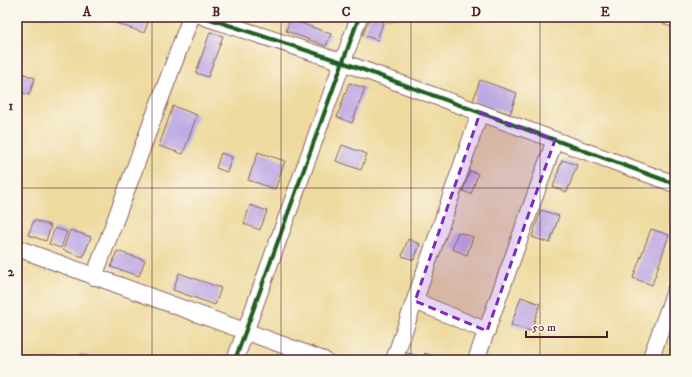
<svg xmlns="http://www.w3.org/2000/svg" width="692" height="377" viewBox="0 0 692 377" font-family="'IM FELL DW Pica',serif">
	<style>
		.sand { fill: #eeda9e; stroke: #9c7c64 }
		.building { fill: #bca8e3 }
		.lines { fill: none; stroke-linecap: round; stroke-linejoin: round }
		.minor-casing { stroke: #84625f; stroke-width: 18 }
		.minor { stroke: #fff; stroke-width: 16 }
		.cycleway-casing { stroke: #fbf7ec; stroke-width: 6 }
		.cycleway { stroke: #1b5e20; stroke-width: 4 }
		.marked { fill: #7b2cbf; fill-opacity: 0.2; stroke: #7b2cbf; stroke-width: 3; stroke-dasharray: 8 5; stroke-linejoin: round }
		.grid { fill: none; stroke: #4a1f2b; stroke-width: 1; stroke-opacity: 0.55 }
		.neatline { fill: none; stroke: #4a1f2b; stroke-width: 1.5 }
		.grid-label { font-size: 13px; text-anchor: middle; font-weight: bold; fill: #4a1f2b }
	</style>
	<rect width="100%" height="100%" fill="#fbf7ec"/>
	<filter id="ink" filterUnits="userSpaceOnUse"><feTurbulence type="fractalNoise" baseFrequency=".025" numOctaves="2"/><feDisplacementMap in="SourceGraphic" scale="8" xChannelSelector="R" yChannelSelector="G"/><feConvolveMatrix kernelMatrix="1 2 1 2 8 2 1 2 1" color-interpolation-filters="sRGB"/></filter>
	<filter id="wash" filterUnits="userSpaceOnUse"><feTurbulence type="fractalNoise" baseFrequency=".012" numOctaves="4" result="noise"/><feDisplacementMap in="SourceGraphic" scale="16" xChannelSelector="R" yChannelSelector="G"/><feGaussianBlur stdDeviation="0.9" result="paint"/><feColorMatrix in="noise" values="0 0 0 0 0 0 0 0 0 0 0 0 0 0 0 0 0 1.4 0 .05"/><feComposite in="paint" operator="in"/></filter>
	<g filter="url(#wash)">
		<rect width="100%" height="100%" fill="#f1debf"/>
		<path class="sand" d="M17,17H675V360H17Z"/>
		<g id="blocks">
			<path class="building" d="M99,17H150L144,33Z
				M370,17H385L377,40L363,35Z
				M290,19L331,34L326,46L286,31Z
				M210,32L223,36L208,77L196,73Z
				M19,72L35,78L29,95L17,91V77Z
				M480,80L517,93L510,114L473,101Z
				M349,83L365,88L352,123L337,117Z
				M173,106L197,115L183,154L159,146Z
				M342,145L367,154L361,170L336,161Z
				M258,152L285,161L275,189L248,180Z
				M221,153L232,157L227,172L216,168Z
				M562,160L577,165L567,192L553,187Z
				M470,171L478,174L471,194L463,191Z
				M250,205L267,211L260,230L244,224Z
				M541,210L559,216L550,243L532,237Z
				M34,220L51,226L46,241L28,235Z
				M55,228L67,232L61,248L49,244Z
				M651,229L669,235L652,285L633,278Z
				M70,230L91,237L83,257L63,250Z
				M458,232L473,237L467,255L452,249Z
				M408,239L420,244L414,260L402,256Z
				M117,251L145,260L139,276L111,267Z
				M179,273L221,288L215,305L173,290Z
				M521,297L540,304L531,331L511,325Z
				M404,352L423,358L425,353L438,358L437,360H401Z
				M81,354L97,360H79Z"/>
		</g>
	</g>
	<g filter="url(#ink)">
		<use href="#blocks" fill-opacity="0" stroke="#84625f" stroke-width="1"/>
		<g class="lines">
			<defs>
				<path id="minor" d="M204,17L342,62L675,184
					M669,17L675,19
					M17,248L324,360
					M94,277L191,17
					M415,301L487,331
					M235,360L359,17
					M394,360L480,113
					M476,360L555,140
					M650,360L675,291"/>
			</defs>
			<use href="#minor" class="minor-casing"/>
			<use href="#minor" class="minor"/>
			<defs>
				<path id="cycleway" d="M204,17L342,62L675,184
					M235,360L359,17"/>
			</defs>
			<use href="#cycleway" class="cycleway-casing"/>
			<use href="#cycleway" class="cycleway"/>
		</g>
	</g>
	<path class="marked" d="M480,113L555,140L487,331L415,301Z"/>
	<path class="grid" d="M152,17V360M281,17V360M411,17V360M540,17V360M17,188H675"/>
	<rect width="692" height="377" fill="none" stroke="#fbf7ec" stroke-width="44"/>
	<path d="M526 331v6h81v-6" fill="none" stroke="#4a1f2b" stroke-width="2"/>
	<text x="532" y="331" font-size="12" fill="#4a1f2b" stroke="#fbf7ec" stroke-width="3" paint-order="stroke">50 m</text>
	<rect x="22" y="22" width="648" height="333" class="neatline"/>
	<g class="grid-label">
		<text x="87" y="16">A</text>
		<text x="216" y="16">B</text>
		<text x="346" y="16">C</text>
		<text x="476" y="16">D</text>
		<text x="605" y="16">E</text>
		<text x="11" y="110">1</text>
		<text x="11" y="276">2</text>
	</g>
</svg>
